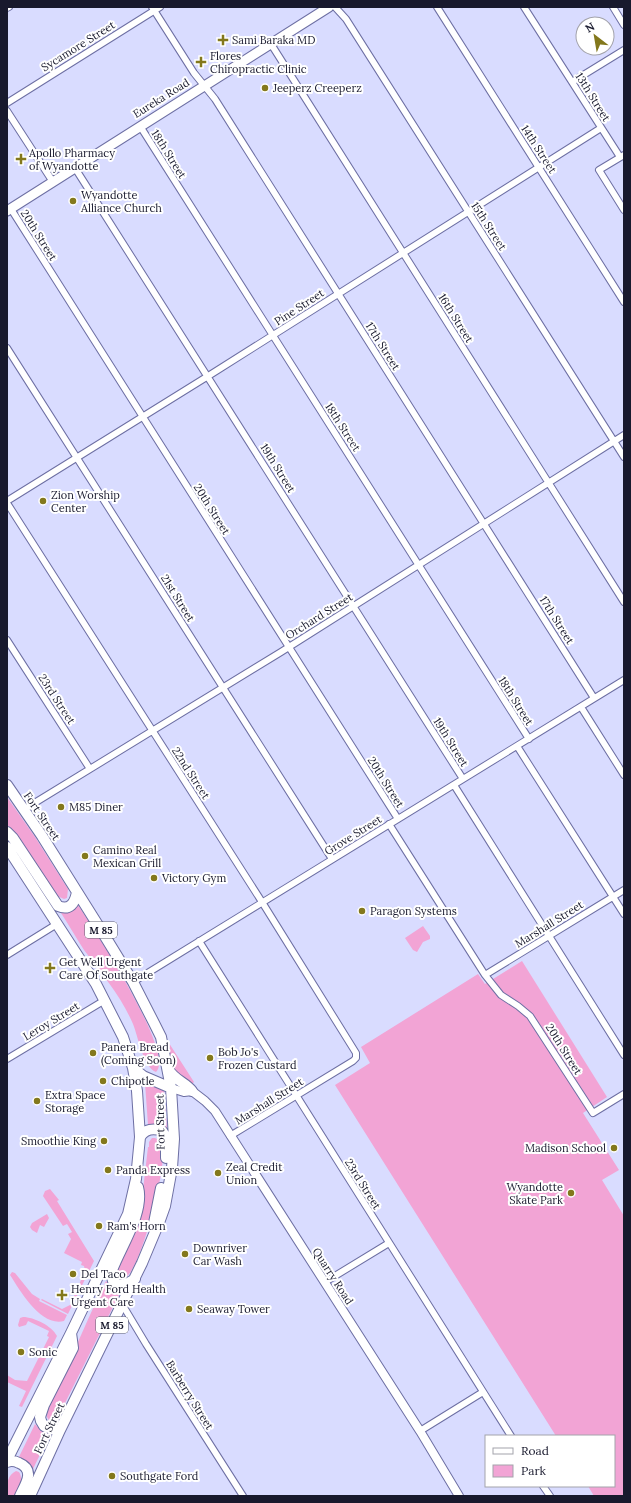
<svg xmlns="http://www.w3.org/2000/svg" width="631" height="1503" viewBox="0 0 631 1503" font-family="Lora,serif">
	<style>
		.green { fill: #f2a4d5 }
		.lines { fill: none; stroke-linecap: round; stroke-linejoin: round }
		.minor-casing { stroke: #6d6fa3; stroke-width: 8 }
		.tertiary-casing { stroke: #6d6fa3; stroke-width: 10 }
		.secondary-casing { stroke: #6d6fa3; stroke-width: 11 }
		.primary-casing { stroke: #6d6fa3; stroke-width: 12 }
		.minor { stroke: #fff; stroke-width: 6 }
		.tertiary { stroke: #fff; stroke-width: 8 }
		.secondary { stroke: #fff; stroke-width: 9 }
		.primary { stroke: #fff; stroke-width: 10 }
		.poi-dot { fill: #83781c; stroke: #fff; stroke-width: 1.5 }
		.labels { text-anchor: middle; stroke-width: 4; stroke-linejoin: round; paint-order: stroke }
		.shield { fill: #fff; stroke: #5d5e6c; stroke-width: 1 }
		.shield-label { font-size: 10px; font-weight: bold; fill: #18192d }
		.poi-label { font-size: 11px; fill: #18192d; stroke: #fff; text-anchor: start }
		.street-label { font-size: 11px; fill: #18192d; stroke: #fff }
	</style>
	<rect width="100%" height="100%" fill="#d9dcff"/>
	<path class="green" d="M7,797L35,837L68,889L67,898L64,899L57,896L7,824Z
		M78,905C92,927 176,1053 156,1072C143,1067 138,1036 133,1024C121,996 102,974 84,950C76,938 69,925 61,913L67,912Z
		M423,926L430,936V939L423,942L417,952L413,950L405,938Z
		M522,961L607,1097L583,1113L619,1170L602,1180L624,1216V1496H594L588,1486H614V1436H556L335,1085L370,1063L361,1047L478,974L485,984Z
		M167,1040L194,1082L193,1083L190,1084L173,1071L166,1041Z
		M145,1083L164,1091L167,1129L163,1126L148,1125Z
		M152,1138H155C160,1140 163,1148 163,1153C164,1175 143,1259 129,1274C127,1277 124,1278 121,1278L118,1271V1267L141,1207L148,1147H149V1142Z
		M50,1189L59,1200L57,1201L94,1261L68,1314L41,1300L42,1299L62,1309L70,1305L85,1271L84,1266L81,1265L82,1262L64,1253L71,1239L68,1234L72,1232L67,1224L63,1226L43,1196L45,1191Z
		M47,1214L49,1218L44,1227L40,1225L37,1233L32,1230L30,1227L32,1223Z
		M12,1272L15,1273L32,1294L40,1299L39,1301L67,1315L64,1321C41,1327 21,1292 10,1275Z
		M106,1281L111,1287L121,1291L58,1417L50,1422L47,1417C48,1399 62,1376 70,1360C82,1333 93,1307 106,1281Z
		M23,1317C34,1317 52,1326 57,1336L22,1407L19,1406L26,1391L7,1382V1375L15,1380L27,1381L49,1337L47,1336L49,1331L28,1321L26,1325L19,1327L18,1325L20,1318Z
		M35,1424L41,1431L50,1434L33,1469L27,1462L18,1459Z
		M16,1471L19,1472C24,1480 19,1488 16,1496H7C7,1486 6,1476 16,1471Z"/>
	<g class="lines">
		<defs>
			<path id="minor" d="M152,7L194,73L215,99L594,698
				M335,7L346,19L624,457
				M437,7L624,302
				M524,7L620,157
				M613,7L624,25
				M7,8L9,7
				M271,44L624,602
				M572,82L624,50
				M7,103L160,7
				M7,111L53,182
				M140,126L529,739
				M624,155L599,170L624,210
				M75,168L463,779
				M11,209L398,819
				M7,348L332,859
				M7,501L213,373L601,128
				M7,503L262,902L356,1053V1058L353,1061L230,1136
				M7,640L90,769
				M581,707L624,775
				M517,746L624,914
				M454,785L624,1055
				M23,810L281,652L624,435
				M389,824L485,975L501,995L518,1006L530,1016L593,1113L624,1094
				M199,941L511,1436
				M7,955L57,924
				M485,975L624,890
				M133,982L624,680
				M7,1059L105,1000
				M325,1282L389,1243
				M122,1304L146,1344L243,1496
				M420,1431L483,1392
				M543,1486L550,1496"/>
			<path id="tertiary" d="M171,1088L184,1092L192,1091L205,1101L215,1111L420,1431L459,1496"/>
			<path id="secondary" d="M7,211L329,7"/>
			<path id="primary" d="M7,785L42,836L106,938L133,982L154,1023L161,1037L171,1088L174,1139L172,1168L165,1206L160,1220L142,1263L60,1430L30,1496
				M7,832L13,838L58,906C70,911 75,903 77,892
				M7,847L96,984L123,1037L133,1068L137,1091L140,1137L136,1179L128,1214L71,1333L7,1460
				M133,1068L143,1076L171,1088
				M168,1069C174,1080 185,1082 192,1091
				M140,1137C145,1129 154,1128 162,1131L166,1137V1158
				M154,1223L161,1188
				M135,1279C127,1284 121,1288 113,1281L111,1273C119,1249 145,1213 138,1187
				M60,1430H55L44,1426L41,1421L40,1417L44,1405L73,1348L71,1333
				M7,1462C12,1460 15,1461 19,1463C36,1470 25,1485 20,1496"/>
		</defs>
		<use href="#minor" class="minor-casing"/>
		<use href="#tertiary" class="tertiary-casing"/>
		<use href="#secondary" class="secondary-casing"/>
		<use href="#primary" class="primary-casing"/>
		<use href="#minor" class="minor"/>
		<use href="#tertiary" class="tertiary"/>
		<use href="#secondary" class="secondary"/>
		<use href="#primary" class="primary"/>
	</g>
	<g class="poi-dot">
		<path d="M221 34h4v4h4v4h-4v4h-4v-4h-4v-4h4z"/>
		<path d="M199 56h4v4h4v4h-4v4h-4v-4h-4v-4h4z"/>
		<circle cx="265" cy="88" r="4"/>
		<path d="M19 153h4v4h4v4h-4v4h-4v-4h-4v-4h4z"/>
		<circle cx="73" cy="201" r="4"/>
		<circle cx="43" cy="501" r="4"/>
		<circle cx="61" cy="807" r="4"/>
		<circle cx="85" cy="856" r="4"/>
		<circle cx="154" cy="878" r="4"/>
		<circle cx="362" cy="911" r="4"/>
		<path d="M48 962h4v4h4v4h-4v4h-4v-4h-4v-4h4z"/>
		<circle cx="93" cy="1053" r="4"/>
		<circle cx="210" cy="1058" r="4"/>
		<circle cx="103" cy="1081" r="4"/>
		<circle cx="37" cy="1101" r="4"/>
		<circle cx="104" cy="1141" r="4"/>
		<circle cx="614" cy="1148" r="4"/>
		<circle cx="108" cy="1170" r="4"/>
		<circle cx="218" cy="1173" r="4"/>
		<circle cx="571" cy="1193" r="4"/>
		<circle cx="99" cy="1226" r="4"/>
		<circle cx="185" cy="1254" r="4"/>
		<circle cx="73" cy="1274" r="4"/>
		<path d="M60 1289h4v4h4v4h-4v4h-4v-4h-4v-4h4z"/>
		<circle cx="189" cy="1309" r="4"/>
		<circle cx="21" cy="1352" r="4"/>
		<circle cx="112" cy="1476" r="4"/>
	</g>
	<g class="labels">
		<g class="shield">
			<rect x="85" y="922" width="32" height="16" rx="3"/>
			<rect x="96" y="1317" width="32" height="16" rx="3"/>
		</g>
		<g class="shield-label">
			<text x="101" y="934">M 85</text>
			<text x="112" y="1329">M 85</text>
		</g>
		<g class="poi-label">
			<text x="232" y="44">Sami Baraka MD</text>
			<text x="210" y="60">Flores<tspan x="210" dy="13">Chiropractic Clinic</tspan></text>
			<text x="273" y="92">Jeeperz Creeperz</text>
			<text x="29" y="157">Apollo Pharmacy<tspan x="29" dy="13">of Wyandotte</tspan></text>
			<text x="81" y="199">Wyandotte<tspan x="81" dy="13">Alliance Church</tspan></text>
			<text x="51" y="499">Zion Worship<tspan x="51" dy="13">Center</tspan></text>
			<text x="69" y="811">M85 Diner</text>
			<text x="93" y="854">Camino Real<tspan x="93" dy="13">Mexican Grill</tspan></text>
			<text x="162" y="882">Victory Gym</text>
			<text x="370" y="915">Paragon Systems</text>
			<text x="59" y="966">Get Well Urgent<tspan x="59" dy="13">Care Of Southgate</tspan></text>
			<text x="101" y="1051">Panera Bread<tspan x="101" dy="13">(Coming Soon)</tspan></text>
			<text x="218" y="1056">Bob Jo's<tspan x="218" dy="13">Frozen Custard</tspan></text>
			<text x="111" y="1085">Chipotle</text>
			<text x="45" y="1099">Extra Space<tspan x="45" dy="13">Storage</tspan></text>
			<text x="96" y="1145" text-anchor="end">Smoothie King</text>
			<text x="606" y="1152" text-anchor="end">Madison School</text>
			<text x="226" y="1171">Zeal Credit<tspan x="226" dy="13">Union</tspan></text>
			<text x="116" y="1174">Panda Express</text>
			<text x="563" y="1191" text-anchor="end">Wyandotte<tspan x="563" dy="13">Skate Park</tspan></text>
			<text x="107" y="1230">Ram's Horn</text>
			<text x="193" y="1252">Downriver<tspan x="193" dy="13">Car Wash</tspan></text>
			<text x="81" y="1278">Del Taco</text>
			<text x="71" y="1293">Henry Ford Health<tspan x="71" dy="13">Urgent Care</tspan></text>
			<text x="197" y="1313">Seaway Tower</text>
			<text x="29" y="1356">Sonic</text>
			<text x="120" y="1480">Southgate Ford</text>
		</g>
		<g class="street-label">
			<text transform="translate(78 46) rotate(-32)" y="4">Sycamore Street</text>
			<text transform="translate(593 97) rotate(58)" y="4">13th Street</text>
			<text transform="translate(161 98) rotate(-32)" y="4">Eureka Road</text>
			<text transform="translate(539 149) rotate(57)" y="4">14th Street</text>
			<text transform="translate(169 154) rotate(58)" y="4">18th Street</text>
			<text transform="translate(489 226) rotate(57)" y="4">15th Street</text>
			<text transform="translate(39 235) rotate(58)" y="4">20th Street</text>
			<text transform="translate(299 307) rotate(-33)" y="4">Pine Street</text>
			<text transform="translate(456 318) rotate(58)" y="4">16th Street</text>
			<text transform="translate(383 346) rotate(58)" y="4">17th Street</text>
			<text transform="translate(343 427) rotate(57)" y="4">18th Street</text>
			<text transform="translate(278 468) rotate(58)" y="4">19th Street</text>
			<text transform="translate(212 509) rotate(58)" y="4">20th Street</text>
			<text transform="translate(178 598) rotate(58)" y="4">21st Street</text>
			<text transform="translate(319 616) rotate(-32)" y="4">Orchard Street</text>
			<text transform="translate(557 620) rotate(58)" y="4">17th Street</text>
			<text transform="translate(57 699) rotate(57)" y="4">23rd Street</text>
			<text transform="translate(516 701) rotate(58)" y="4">18th Street</text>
			<text transform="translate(451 742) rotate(58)" y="4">19th Street</text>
			<text transform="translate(191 773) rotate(57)" y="4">22nd Street</text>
			<text transform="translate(386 782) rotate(58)" y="4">20th Street</text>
			<text transform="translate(42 816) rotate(56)" y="4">Fort Street</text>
			<text transform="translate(353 835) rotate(-32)" y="4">Grove Street</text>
			<text transform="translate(549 924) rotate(-32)" y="4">Marshall Street</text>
			<text transform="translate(51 1021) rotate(-31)" y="4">Leroy Street</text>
			<text transform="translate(564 1049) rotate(58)" y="4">20th Street</text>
			<text transform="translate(269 1101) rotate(-32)" y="4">Marshall Street</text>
			<text transform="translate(160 1122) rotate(-91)" y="4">Fort Street</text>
			<text transform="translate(363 1184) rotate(58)" y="4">23rd Street</text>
			<text transform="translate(333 1276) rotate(57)" y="4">Quarry Road</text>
			<text transform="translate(190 1395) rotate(58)" y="4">Barberry Street</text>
			<text transform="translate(49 1428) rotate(-64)" y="4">Fort Street</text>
		</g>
	</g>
	<rect width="631" height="1503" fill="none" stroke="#18192d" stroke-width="16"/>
	<rect x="485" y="1435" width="130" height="52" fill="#ffffff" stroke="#a3a3ab"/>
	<rect x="493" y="1448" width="20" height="6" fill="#ffffff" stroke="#a3a3ab"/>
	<text x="521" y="1455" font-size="12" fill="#18192d">Road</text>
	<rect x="493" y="1465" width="20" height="12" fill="#f2a4d5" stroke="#a3a3ab"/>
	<text x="521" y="1475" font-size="12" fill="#18192d">Park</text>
	<g transform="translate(595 36) rotate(329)"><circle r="19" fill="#ffffff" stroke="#a3a3ab"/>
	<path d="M0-3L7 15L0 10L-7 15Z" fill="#83781c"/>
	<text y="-6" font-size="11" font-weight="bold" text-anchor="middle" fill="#18192d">N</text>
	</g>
</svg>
